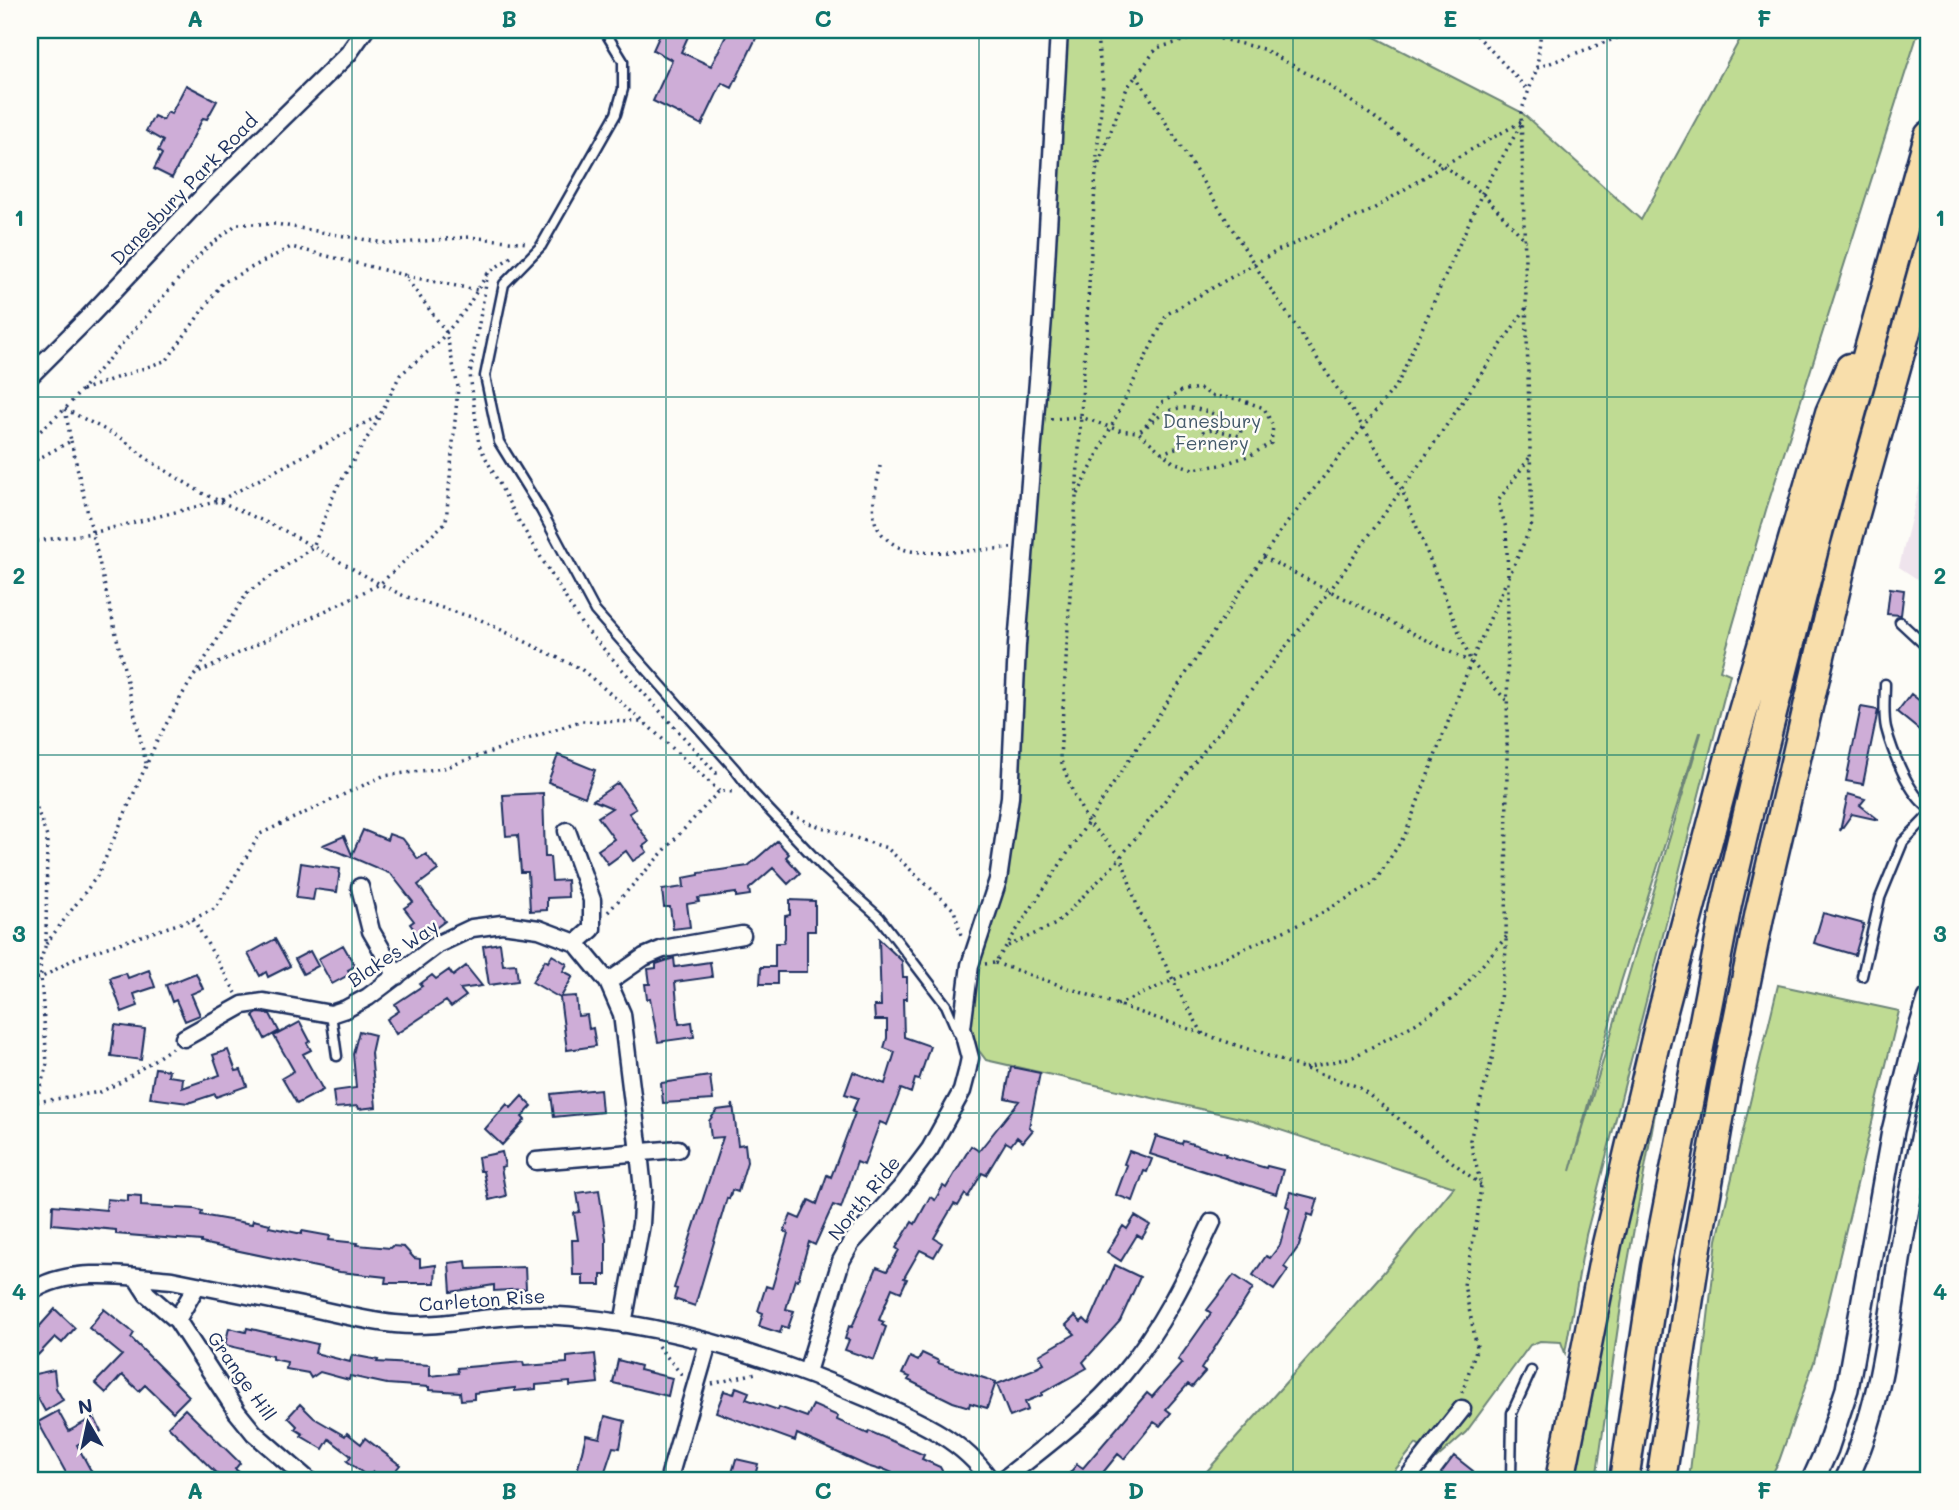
<svg xmlns="http://www.w3.org/2000/svg" width="1959" height="1510" viewBox="0 0 1959 1510" font-family="Mali,sans-serif">
	<style>
		.built { fill: #efe4ed }
		.green { fill: #bfdb93; stroke: #6d8578; stroke-width: 2; fill-rule: evenodd }
		.building { fill: #ceadd7; stroke: #1b2f5e; stroke-width: 2 }
		.lines { fill: none; stroke-linecap: round; stroke-linejoin: round }
		.lane-casing { stroke: #1b2f5e; stroke-width: 13 }
		.street-casing { stroke: #1b2f5e; stroke-width: 21 }
		.secondary-casing { stroke: #1b2f5e; stroke-width: 26 }
		.highway-casing { stroke: #1b2f5e; stroke-width: 33 }
		.path { stroke: #1b2f5e; stroke-width: 3.5; stroke-dasharray: 2 5; stroke-linecap: butt }
		.lane { stroke: #fdfcf7; stroke-width: 8 }
		.street { stroke: #fdfcf7; stroke-width: 16 }
		.secondary { stroke: #fdfcf7; stroke-width: 21 }
		.highway { stroke: #f8deab; stroke-width: 28 }
		.grid { fill: none; stroke: #0f766e; stroke-width: 2; stroke-opacity: 0.55 }
		.labels { text-anchor: middle; stroke-width: 5; stroke-linejoin: round; paint-order: stroke }
		.street-label { font-size: 19px; fill: #1b2f5e; stroke: #fdfcf7 }
		.park-label { font-size: 19px; fill: #445a6b; stroke: #fdfcf7 }
		.neatline { fill: none; stroke: #0f766e; stroke-width: 2.5 }
		.grid-label { font-size: 23px; text-anchor: middle; font-weight: bold; fill: #0f766e }
	</style>
	<rect width="100%" height="100%" fill="#fdfcf7"/>
	<filter id="ink" filterUnits="userSpaceOnUse"><feTurbulence type="fractalNoise" baseFrequency=".0143" numOctaves="2"/><feDisplacementMap in="SourceGraphic" scale="14" xChannelSelector="R" yChannelSelector="G"/><feConvolveMatrix kernelMatrix="1 2 1 2 8 2 1 2 1" color-interpolation-filters="sRGB"/></filter>
	<g filter="url(#ink)">
		<path class="built" d="M1929,447V587L1899,567Z"/>
		<path class="green" d="M1059,30H1361L1521,112L1641,220L1745,30H1919L1766,510L1720,670L1730,674L1586,1235L1565,1353L1561,1342L1540,1341L1530,1345L1466,1432L1436,1459L1416,1444L1387,1480H1199L1383,1273L1454,1187L1253,1121L986,1060L962,1028L998,880ZM1700,733H1701L1570,1171L1621,982Z
			M1778,985L1899,1011L1814,1362L1779,1461L1769,1480H1689L1717,1240Z
			M1670,1031L1625,1278L1596,1480H1573L1610,1276Z"/>
		<path class="building" d="M662,30H691L681,52L711,66L729,30H760L732,88L722,83L702,125L653,101L672,60L653,50Z
			M186,85L217,101L207,119L203,118L172,178L154,169L162,154L158,151L163,141L146,131L154,116L163,120L167,112L171,114Z
			M1890,588L1904,590L1901,615L1887,614Z
			M1911,694L1925,705L1922,709L1929,715L1919,730L1897,712Z
			M1861,707L1878,710L1863,784L1846,781Z
			M558,755L595,770L585,797L548,782Z
			M618,783L636,809L629,813L649,842L643,846L647,852L633,861L626,851L608,864L598,850L614,839L598,817L612,808L593,800Z
			M543,793L545,857H550L552,881L567,880L568,897L547,898V910L530,911L528,872H521L518,835L506,836L503,795Z
			M1848,794L1865,799L1860,805L1879,820L1852,814L1840,831Z
			M363,830L387,840L389,834L403,839L418,859L426,854L438,870L418,885L445,921L429,933L427,930L419,936L410,924L414,921L404,908L413,902L391,874L323,845L344,836L352,855Z
			M777,841L789,854L786,857L800,873L788,884L773,868L749,889L750,895L736,897V893L698,898L699,902L687,904L690,927L673,929L670,907H664L662,890L684,887L683,878L699,875V873L748,866Z
			M301,863L340,869L337,892L315,889L313,900L296,898Z
			M790,900L815,901V931H807V972H777V984H760L761,967H775V943H783L785,938V916L790,915Z
			M1823,913L1864,924L1855,955L1814,943Z
			M275,939L290,966L268,977L266,972L260,976L248,954Z
			M879,939L902,961L903,977H907V999H903L904,1037L930,1046L919,1080L915,1079L911,1093L901,1089L887,1125L880,1122L864,1165L857,1162L841,1208L833,1205L815,1245L809,1242L798,1280L795,1279L786,1309L794,1311L788,1328L782,1326L780,1333L759,1326L763,1313L758,1311L766,1286L772,1288L788,1233L784,1231L791,1215L800,1219L809,1200L817,1204L827,1175L831,1177L855,1113L852,1112L858,1098L845,1094L853,1072L885,1084L895,1052L884,1048L887,1038V1020H875L874,1006H881Z
			M500,943L503,965L516,964L518,981L489,985L483,946Z
			M343,945L355,966L348,970L350,974L332,984L318,959Z
			M310,951L318,966L303,974L295,959Z
			M552,955L567,964L563,971L573,976L561,997L576,996L578,1016L587,1015L589,1029L593,1028L596,1046L567,1050L560,998L532,982L545,960L548,962Z
			M674,958L675,967L710,962L712,977L675,982L679,1024L692,1022L694,1037L658,1042L650,998L647,999L645,984H650L648,969L656,968V964Z
			M466,966L482,986L460,989L466,996L451,1007L446,1001L396,1034L387,1019L399,1011L395,1004L422,986L420,984L432,975L436,979L449,970L453,976Z
			M149,970L155,987L134,994L138,1006L122,1012L110,978L126,973L128,978Z
			M196,973L203,989L191,994L200,1015L185,1021L176,1000L172,1002L166,985Z
			M258,1013L270,1014L279,1031L265,1039L253,1016Z
			M300,1022L310,1041L307,1043L311,1050L303,1054L323,1090L297,1104L282,1078L294,1071L274,1036Z
			M115,1025L145,1029L141,1060L111,1056Z
			M359,1031L375,1035L371,1053L376,1107L359,1109L358,1106L335,1108L333,1091L356,1088L353,1054Z
			M228,1050L236,1071L241,1070L247,1086L216,1097L215,1094L188,1103L150,1098L155,1068L169,1070L168,1076L183,1078L182,1088L220,1075L213,1055Z
			M1011,1067L1040,1073L1029,1127L1033,1130L1023,1142L1017,1137L1011,1145L1006,1142L986,1175L982,1173L968,1197L965,1194L958,1206L954,1204L934,1238L942,1243L934,1257L920,1250L904,1278L907,1279L901,1292L892,1288L879,1320L884,1322L882,1325L886,1327L874,1360L845,1350L849,1340L845,1339L849,1326L852,1327L877,1267L887,1271L899,1250L896,1248L912,1222L915,1224L930,1197L935,1200L943,1186L946,1188L971,1146L979,1151L1019,1101L1005,1098Z
			M710,1076L713,1100L663,1103L661,1083Z
			M600,1089L602,1112L554,1117L551,1094Z
			M522,1096L532,1106L522,1117L525,1120L502,1145L485,1129L507,1104L511,1108Z
			M733,1104L738,1145L745,1144L747,1162L738,1192L732,1190L729,1199L727,1198L695,1306L674,1299L677,1289L674,1288L723,1137L711,1138L709,1121L717,1110L732,1108Z
			M1156,1136L1182,1144L1183,1141L1226,1154L1225,1156L1266,1168L1267,1166L1283,1170L1276,1194L1150,1154Z
			M1129,1151L1152,1159L1147,1172L1144,1171L1133,1201L1116,1195L1127,1165L1124,1164Z
			M502,1152L505,1166L501,1167L506,1196L489,1200L483,1171H480L478,1157Z
			M599,1190L606,1238V1275H601V1285H583V1275H573L572,1240H578L574,1213L580,1212L577,1193Z
			M1290,1192L1318,1199L1313,1216L1308,1214L1299,1246L1284,1267L1288,1270L1274,1290L1253,1275L1266,1256L1270,1258L1280,1245L1290,1208L1286,1206Z
			M128,1195L141,1196V1206L195,1209L202,1211L201,1215L252,1224L253,1220L270,1224L269,1227L302,1234V1231L330,1236L329,1240L358,1243L357,1245L390,1248L392,1246L404,1247L414,1258L420,1259V1267L436,1265L435,1283H385L386,1277L340,1272L201,1243V1241L116,1234V1230L52,1224L53,1205L106,1210L107,1199L128,1201Z
			M1135,1216L1150,1225L1142,1238L1137,1235L1121,1261L1107,1252L1123,1226L1127,1229Z
			M466,1261L467,1269L525,1267L526,1289L494,1291V1285L451,1292L449,1263Z
			M1115,1265L1140,1277L1120,1321L1083,1362L1087,1368L1042,1393V1395L1025,1402L1028,1410L1010,1417L997,1384L1037,1368L1036,1367L1044,1363L1039,1355L1075,1334L1066,1325L1075,1316L1081,1322L1084,1319L1089,1324Z
			M1234,1275L1253,1288L1201,1369L1205,1372L1192,1387L1188,1384L1166,1409L1171,1413L1160,1426L1154,1422L1124,1459L1118,1454L1101,1475L1099,1474L1096,1478L1098,1480H1064L1077,1464L1083,1468L1147,1393L1152,1397L1182,1363L1178,1360L1211,1313L1207,1310Z
			M55,1309L75,1328L62,1343L55,1337L38,1355L30,1347V1337Z
			M104,1309L134,1333L131,1338L189,1396L173,1412L145,1385L139,1391L122,1375L106,1393L95,1383L122,1355L89,1328Z
			M229,1328L246,1332L247,1328L317,1344L315,1353L350,1362L352,1355L378,1360L377,1362L430,1365V1376L458,1373L457,1368L523,1362L524,1366L567,1363V1357L595,1354L598,1383L570,1386V1382L536,1385V1389L515,1391V1388L474,1393V1399L461,1400L460,1392L429,1390V1387L387,1384L350,1376L349,1380L320,1372L311,1378L308,1373L286,1369L287,1362L272,1359V1356L225,1345Z
			M922,1353L939,1361L938,1363L996,1382L987,1408L970,1403L969,1407L953,1402L908,1380L910,1377L902,1374L910,1357L918,1361Z
			M618,1360L640,1366L639,1370L672,1378L668,1396L613,1383Z
			M54,1370L56,1388L63,1400L45,1411L30,1384V1375Z
			M736,1387L749,1392L746,1399L778,1410L779,1407L807,1417L813,1405L838,1416L837,1420L868,1434L869,1431L924,1455L922,1459L940,1467L947,1480H909L881,1468L880,1470L867,1466L797,1434L795,1441L716,1412L724,1391L734,1394Z
			M300,1404L314,1418L345,1436L347,1433L361,1444L365,1438L400,1465L396,1470L409,1480H384L373,1472L368,1477L347,1461L351,1456L329,1439L323,1449L301,1436L303,1434L295,1429L297,1426L288,1417Z
			M185,1409L240,1463L235,1469L250,1480H223L168,1426Z
			M58,1411L69,1431L94,1417L101,1431L77,1445L96,1480H70L38,1422Z
			M605,1416L625,1421L620,1448L613,1447L602,1480H575L586,1435L600,1438Z
			M1454,1456L1473,1471L1466,1480H1452L1441,1473Z
			M736,1459L758,1464L754,1480H730Z"/>
		<g class="lines">
			<defs>
				<path id="lane" d="M604,30L623,61V89L616,114L541,246L504,284L485,376L499,442L541,510L595,611L735,769L753,793L826,870L879,917L946,1005L958,1033
					M1900,622L1929,649
					M1885,684C1885,698 1883,714 1886,728C1892,751 1909,795 1929,808
					M1862,976L1880,898L1903,842L1929,815
					M331,1014L337,1056
					M1511,1480L1512,1413L1531,1371"/>
				<path id="street" d="M30,376L86,320L208,191L348,54L365,30
					M567,831L592,900V929L576,943
					M360,887L371,931L397,976
					M608,982L644,957L663,949L742,935
					M184,1038L243,1005L264,1002L331,1014L346,1009L368,997L438,944L472,928L502,924L539,929L576,943L608,982L622,1014L639,1152L643,1190L641,1224L623,1324
					M536,1161L678,1149
					M136,1277L147,1294L177,1320L237,1412L254,1433L308,1480
					M30,1293C65,1266 130,1276 172,1280C219,1289 265,1299 312,1308C339,1314 367,1321 395,1324C445,1329 493,1313 543,1315C655,1320 766,1354 869,1399C914,1419 962,1438 990,1480
					M177,1320L197,1285
					M807,1372L841,1261L851,1243L900,1189L930,1149L962,1091L967,1072L970,1058L962,1028L970,965L998,880L1010,797L1017,645L1043,318L1059,30
					M670,1474L708,1343
					M1003,1480C1044,1447 1089,1415 1123,1374C1161,1329 1187,1275 1212,1222
					M1406,1480L1462,1409"/>
				<path id="secondary" d="M1813,1480L1827,1449L1847,1389L1893,1131L1911,1058L1929,999
					M1846,1480C1883,1405 1889,1322 1902,1241C1910,1195 1920,1149 1929,1104"/>
				<path id="highway" d="M1560,1480L1607,1244L1661,1018L1732,749L1830,413L1850,368
					M1624,1480L1656,1267L1727,904L1763,749L1820,524L1929,136
					M1661,1480L1695,1258L1725,1084L1760,912L1845,549L1929,249"/>
			</defs>
			<use href="#lane" class="lane-casing"/>
			<use href="#street" class="street-casing"/>
			<use href="#secondary" class="secondary-casing"/>
			<use href="#highway" class="highway-casing"/>
			<path class="path" d="M1096,30L1103,84L1096,167
				M1191,30L1202,34
				M1472,30L1529,91
				M1537,68L1638,30
				M1136,75L1256,267L1363,427L1402,490L1471,662L1506,700
				M511,257L488,273L470,374L479,445L517,518L582,625L716,773L722,772
				M406,276L477,290
				M82,390L167,360L222,283L291,247L404,275L446,332L458,387L446,522L380,584L194,675
				M65,409L123,439L147,459L202,493L285,531L380,584L404,596L481,620L581,669L645,723L719,791
				M1051,419L1081,417L1118,430L1138,432L1173,462L1193,469L1221,465L1251,455L1271,443L1273,426L1264,408L1238,399L1213,396L1199,388L1181,391L1160,404L1145,427L1138,432
				M1147,426C1154,421 1163,412 1171,410C1193,402 1225,417 1241,430L1240,436L1212,429L1203,432L1200,439L1162,453
				M30,440L65,409L203,251L237,224H276L390,244L469,237L527,243
				M71,441L146,763
				M30,463L71,441L65,409
				M880,466C878,482 870,505 875,521C878,534 893,546 906,550C929,556 985,549 1011,548
				M1078,494L1167,314L1277,251L1370,211L1442,166L1521,122
				M30,542L92,533L219,501L380,415
				M1263,557L1470,662
				M1508,575L1506,528L1498,501L1530,457
				M30,788L47,837L46,944L40,962L47,1064L36,1102
				M791,814L809,823L887,848L954,910L961,935
				M608,912L719,791L736,792
				M193,919L236,993
				M46,944L98,875L156,743L182,695L247,593L313,547L336,489L375,425L400,375L437,344L466,309L487,274
				M1008,946L1056,924L1115,864L1331,589L1431,448L1526,308
				M30,953L40,962
				M995,963L1359,1087L1481,1185
				M985,964L995,963L1279,533L1398,383L1482,193L1523,121
				M30,979L41,978L77,957L193,919L216,908L260,834L383,776L444,768L580,721L643,722
				M1117,1005L1311,919L1374,883L1405,835L1471,662L1506,582
				M1203,1034L1180,994L1138,909L1121,856L1088,823L1072,790L1060,758L1096,171L1127,88L1157,48L1204,35L1263,49L1328,85L1482,193L1526,241
				M1305,1068L1353,1057L1415,1024L1455,997L1507,936
				M30,1103L100,1092L121,1082L172,1048
				M658,1346L682,1375
				M712,1384L756,1373
				M1462,1393L1477,1347L1464,1285L1477,1220L1481,1185L1470,1140L1493,1055L1506,951L1508,579L1532,524L1521,112L1537,68L1541,30"/>
			<use href="#lane" class="lane"/>
			<use href="#street" class="street"/>
			<use href="#secondary" class="secondary"/>
			<use href="#highway" class="highway"/>
		</g>
	</g>
	<path class="grid" d="M352,30V1480M666,30V1480M979,30V1480M1293,30V1480M1607,30V1480M30,397H1929M30,755H1929M30,1113H1929"/>
	<g class="labels">
		<g class="street-label">
			<text transform="translate(184 189) rotate(-46)" y="7">Danesbury Park Road</text>
			<text transform="translate(393 953) rotate(-34)" y="7">Blakes Way</text>
			<text transform="translate(864 1198) rotate(-51)" y="7">North Ride</text>
			<text transform="translate(482 1300) rotate(-4)" y="7">Carleton Rise</text>
			<text transform="translate(242 1376) rotate(55)" y="7">Grange Hill</text>
		</g>
		<g class="park-label">
			<text x="1212" y="428">Danesbury<tspan x="1212" dy="22">Fernery</tspan></text>
		</g>
	</g>
	<rect width="1959" height="1510" fill="none" stroke="#fdfcf7" stroke-width="77"/>
	<g transform="translate(88 1423) rotate(351)" stroke="#fdfcf7" stroke-width="5" paint-order="stroke">
	<path d="M0-5L12 26L0 18L-12 26Z" fill="#1b2f5e"/>
	<text y="-10" font-size="19" font-weight="bold" text-anchor="middle" fill="#1b2f5e">N</text>
	</g>
	<rect x="38" y="38" width="1882" height="1434" class="neatline"/>
	<g class="grid-label">
		<text x="195" y="27">A</text>
		<text x="509" y="27">B</text>
		<text x="823" y="27">C</text>
		<text x="1136" y="27">D</text>
		<text x="1450" y="27">E</text>
		<text x="1764" y="27">F</text>
		<text x="19" y="226">1</text>
		<text x="1940" y="226">1</text>
		<text x="19" y="584">2</text>
		<text x="1940" y="584">2</text>
		<text x="19" y="942">3</text>
		<text x="1940" y="942">3</text>
		<text x="19" y="1300">4</text>
		<text x="1940" y="1300">4</text>
		<text x="195" y="1499">A</text>
		<text x="509" y="1499">B</text>
		<text x="823" y="1499">C</text>
		<text x="1136" y="1499">D</text>
		<text x="1450" y="1499">E</text>
		<text x="1764" y="1499">F</text>
	</g>
</svg>
